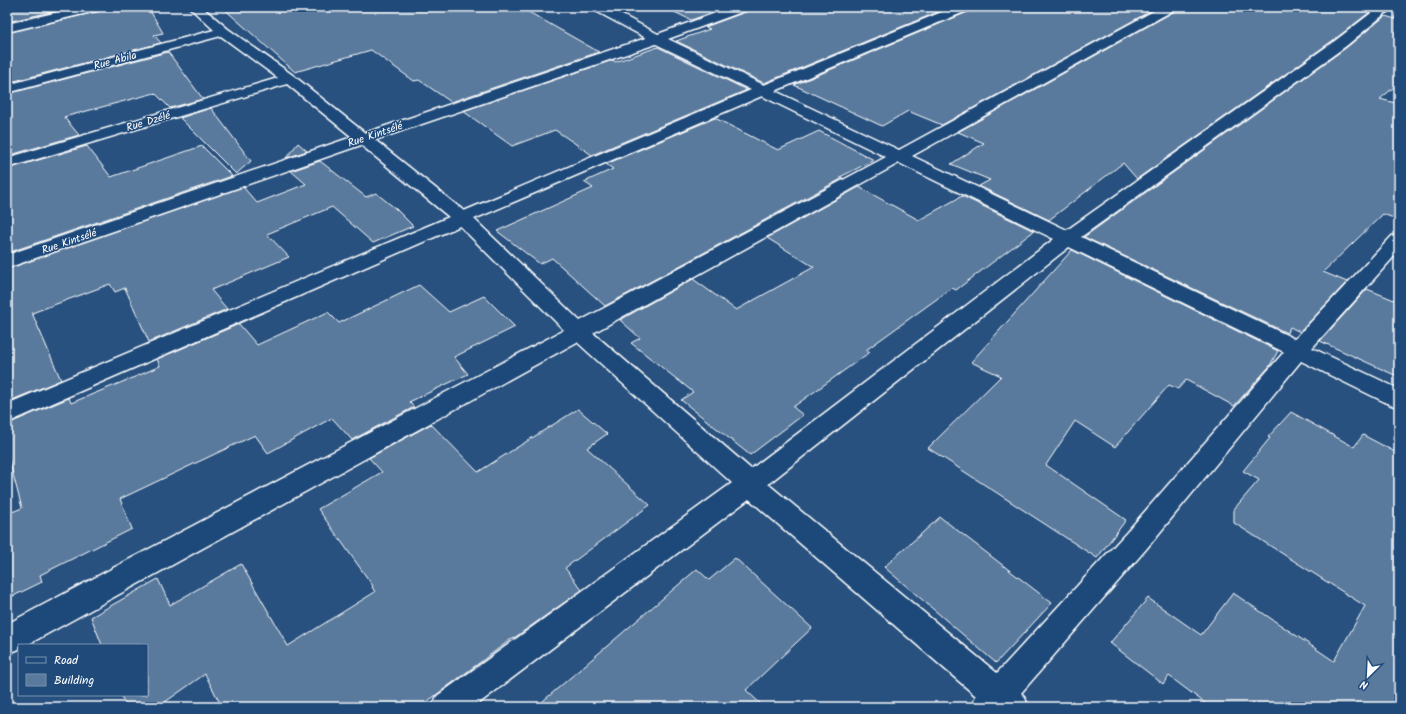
<svg xmlns="http://www.w3.org/2000/svg" width="1406" height="714" viewBox="0 0 1406 714" font-family="Kalam,sans-serif">
	<style>
		.building { fill: #5a7a9d; stroke: #fff }
		.lines { fill: none; stroke-linecap: round; stroke-linejoin: round }
		.street-casing { stroke: #fff; stroke-width: 3 }
		.street { fill: #1f4a7a; fill-rule: evenodd }
		.labels { text-anchor: middle; stroke-width: 3; stroke-linejoin: round; paint-order: stroke }
		.far-street-label { font-size: 11px; fill: #fff; stroke: #1f4a7a }
	</style>
	<rect width="100%" height="100%" fill="#28517f"/>
	<filter id="ink" filterUnits="userSpaceOnUse"><feTurbulence type="fractalNoise" baseFrequency=".025" numOctaves="2"/><feDisplacementMap in="SourceGraphic" scale="8" xChannelSelector="R" yChannelSelector="G"/><feConvolveMatrix kernelMatrix="1 2 1 2 8 2 1 2 1" color-interpolation-filters="sRGB"/></filter>
	<g filter="url(#ink)">
		<path class="building" d="M7,7H73L7,22Z
			M103,7H148L163,33L154,35L161,43L7,83V33L100,11Z
			M222,7H520L599,52L451,102L419,80L414,81L371,50L295,72Z
			M664,7H728L691,20Z
			M750,7H950L764,83L676,41L710,29L705,27L748,11Z
			M972,7H1158L942,125L908,111L882,126L794,85L970,11Z
			M1177,7H1352L1370,12L1335,39L1137,179L1123,163L1049,220L979,186L990,180L951,164L984,143L958,132L1175,11Z
			M1385,16L1399,20V83L1380,99L1399,104V220L1383,214L1323,272L1347,282L1300,332L1290,327L1287,333L1084,237L1347,47Z
			M658,47L747,90L592,155L555,130L512,146L463,111L613,60L615,62Z
			M168,52L203,99L170,108L155,93L64,117L79,135L7,156V94Z
			M211,108L251,161L236,174L180,118Z
			M715,118L778,150L819,131L874,160L840,177L843,178L605,306L552,258L540,264L497,231L593,188L584,182L613,169L606,164Z
			M298,143L307,151L286,158Z
			M87,146L111,177L202,146L232,176L7,253V169Z
			M320,161L366,197L376,193L396,209L413,226L373,243L332,207L267,234L289,257L211,290L227,309L149,342L125,288L115,292L110,284L32,313L61,380L7,402V269L243,187L257,203L306,184L291,171Z
			M859,187L919,220L962,196L1034,231L956,290L952,288L866,350L870,352L793,407L803,415L750,455L681,400L693,392L631,343L640,338L620,320L693,279L736,310L814,267L767,238Z
			M1072,250L1278,351L1269,367L1234,406L1186,380L1178,389L1169,385L1115,447L1075,421L1046,465L1126,520L1097,558L928,448L1001,376L971,362Z
			M419,285L449,312L484,296L515,327L454,357L468,374L409,402L414,407L352,440L332,418L268,453L255,435L120,499L132,529L40,575L42,582L7,599V514L22,508L7,452V424L69,398L71,403L142,374L160,366L157,359L239,324L257,345L328,312L339,323Z
			M1367,289L1399,302V377L1320,341Z
			M578,409L607,434L587,448L650,505L565,568L582,590L514,638V637L420,707H222L205,674L158,707H126L121,695H147V645H102L91,617L158,579L170,605L241,564L288,646L375,592L372,587L373,586L318,509L382,472L369,458L431,424L478,472Z
			M1291,412L1354,447L1363,435L1399,454V707H1210L1169,676L1163,684L1110,643L1148,598L1201,635L1233,593L1334,661L1365,606L1234,523V509L1259,480L1243,471L1270,438L1268,437Z
			M940,517L1052,603L996,663L884,567Z
			M735,558L812,628L746,690L764,707H536L697,569L709,580Z"/>
		<g class="lines">
			<defs>
				<path id="street" d="M80,7H102L100,10L7,32V24Z
					M189,7H202L228,29L294,76L365,133L646,38L594,10L592,7H607L658,34L732,7H749L747,10L668,39L764,85L954,7H971L969,10L775,91L899,150L1161,7H1176L1174,10L912,156L1067,230L1336,40L1379,7H1393L1346,46L1081,237L1295,339L1392,236L1399,234V251L1312,348L1399,389V407L1391,405L1301,361L1147,548L1021,693L1024,696L1029,707H971L976,696L749,499L474,707H432L437,696L732,483L577,342L27,645H19V649L7,654V624L564,330L460,226L7,423V404L449,217L361,145L7,268V255L352,137L287,84L7,168V158L278,78L221,36L7,93V85L214,30ZM656,44L751,90L464,211L375,140ZM762,96L886,157L580,321L474,219ZM899,163L1054,239L751,469L593,333ZM1069,247L1284,352L1127,532L997,673L768,484Z"/>
			</defs>
			<use href="#street" class="street-casing"/>
			<use href="#street" class="street"/>
		</g>
	</g>
	<g class="labels">
		<g class="far-street-label">
			<text transform="translate(115 60) rotate(-15)" y="4">Rue Abila</text>
			<text transform="translate(148 121) rotate(-17)" y="4">Rue Dzélé</text>
			<text transform="translate(375 134) rotate(-19)" y="4">Rue Kintsélé</text>
			<text transform="translate(69 241) rotate(-19)" y="4">Rue Kintsélé</text>
		</g>
	</g>
	<rect width="1406" height="714" fill="none" stroke="#1f4a7a" stroke-width="24"/>
	<rect x="12" y="12" width="1382" height="690" fill="none" stroke="#fff" stroke-width="1.5" filter="url(#ink)"/>
	<rect x="18" y="644" width="130" height="52" fill="#1f4a7a" stroke="#7992af"/>
	<rect x="26" y="657" width="20" height="6" fill="#1f4a7a" stroke="#7992af"/>
	<text x="54" y="664" font-size="12" fill="#ffffff">Road</text>
	<rect x="26" y="674" width="20" height="12" fill="#5a7a9d" stroke="#7992af"/>
	<text x="54" y="684" font-size="12" fill="#ffffff">Building</text>
	<g transform="translate(1368 676) rotate(204)" stroke="#1f4a7a" stroke-width="3" paint-order="stroke">
	<path d="M0-3L7 15L0 10L-7 15Z" fill="#ffffff"/>
	<text y="-6" font-size="11" font-weight="bold" text-anchor="middle" fill="#ffffff">N</text>
	</g>
</svg>
